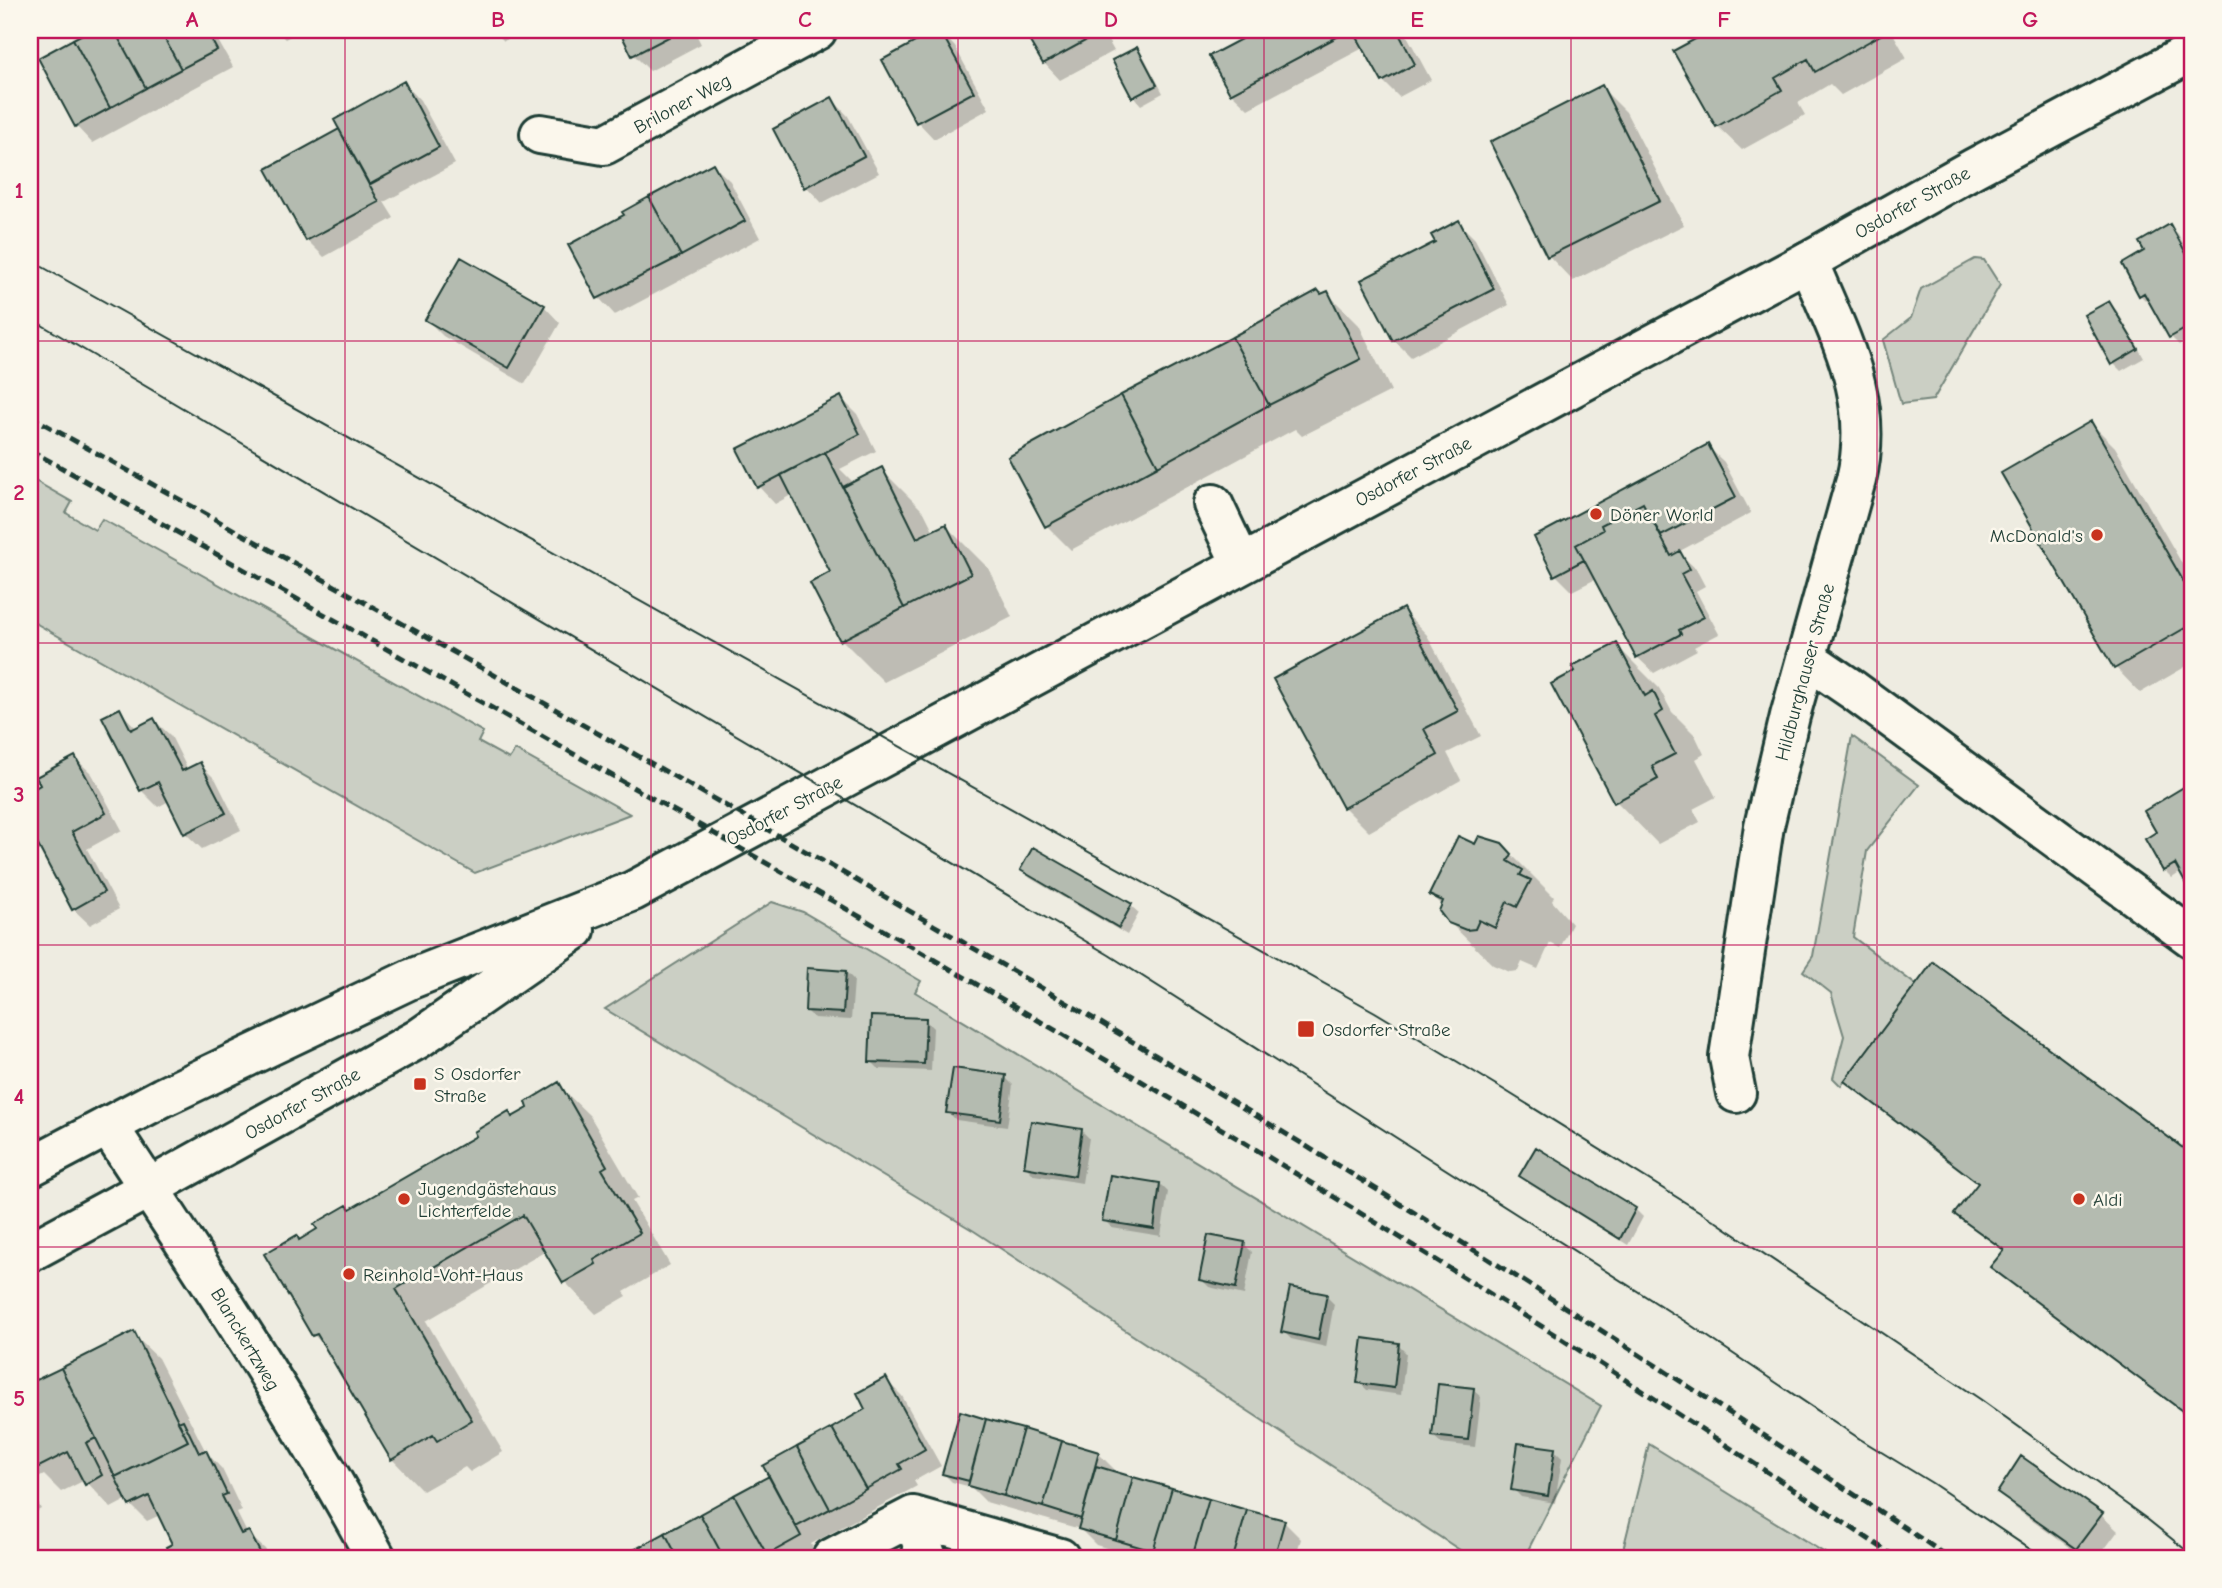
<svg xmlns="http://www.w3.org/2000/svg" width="2222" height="1588" viewBox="0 0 2222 1588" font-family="'Comic Neue',sans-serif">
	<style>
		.green { fill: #cbcfc4; stroke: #75867c; stroke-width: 2 }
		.shadow { fill: #0003 }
		.building { fill: #b4bbb0; stroke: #1f3d34; stroke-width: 2 }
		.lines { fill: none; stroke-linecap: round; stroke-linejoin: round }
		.minor-casing { stroke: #1f3d34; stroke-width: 44 }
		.major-casing { stroke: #1f3d34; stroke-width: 44 }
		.minor { stroke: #fbf7ec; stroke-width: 38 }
		.major { stroke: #fbf7ec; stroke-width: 38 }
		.tram { stroke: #1f3d34; stroke-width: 2 }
		.rail { stroke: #1f3d34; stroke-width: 5; stroke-dasharray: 10 5; stroke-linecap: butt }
		.grid { fill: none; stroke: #c2185b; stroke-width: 2; stroke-opacity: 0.55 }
		.poi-dot { fill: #c8321e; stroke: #fbf7ec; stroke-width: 2.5 }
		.labels { text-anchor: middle; stroke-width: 5; stroke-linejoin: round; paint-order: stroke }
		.street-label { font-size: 19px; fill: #1f3d34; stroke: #fbf7ec }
		.poi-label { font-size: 19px; fill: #1f3d34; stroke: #fbf7ec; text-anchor: start }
		.neatline { fill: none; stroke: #c2185b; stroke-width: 2.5 }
		.grid-label { font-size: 23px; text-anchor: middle; font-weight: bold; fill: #c2185b }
	</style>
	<rect width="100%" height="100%" fill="#eeece1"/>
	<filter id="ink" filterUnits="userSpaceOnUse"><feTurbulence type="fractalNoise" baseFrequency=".0143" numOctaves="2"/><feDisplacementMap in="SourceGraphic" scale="14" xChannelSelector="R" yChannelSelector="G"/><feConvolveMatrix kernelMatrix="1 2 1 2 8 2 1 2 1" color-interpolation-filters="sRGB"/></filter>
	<g filter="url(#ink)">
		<path class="green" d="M1975,259L1984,260L2000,285L1933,400L1901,404L1883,340L1911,318L1921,289Z
			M30,478L72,502L66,513L95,530L102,519L483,732L478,742L509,759L515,750L630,814L475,873L30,620Z
			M1852,736L1919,785L1867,851L1853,937L1916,985L1841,1086L1833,1078L1844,1036L1831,993L1803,971L1813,956Z
			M772,902L803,912L921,981L915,992L1601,1406L1524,1558H1472L974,1231L605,1009Z
			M1649,1444L1833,1558H1621Z"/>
		<path class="shadow" d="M94,30H212L233,67L92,143L76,126L40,59Z
			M276,30H302L285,39Z
			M493,30H525L504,41Z
			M621,30H694L701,44L650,71L634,55Z
			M939,30L955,47L989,109L934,139L918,122L884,60Z
			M1025,30H1102L1114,51L1060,80L1044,63Z
			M1184,30H1201L1190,36Z
			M1261,30H1404L1431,80L1399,97L1383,81L1365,47L1248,109L1231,93L1212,56Z
			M1715,30H1891L1907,58L1841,95L1830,84L1798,103L1805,115L1742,150L1717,126L1676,51Z
			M1136,49L1144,57L1163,93L1141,105L1134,97Z
			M404,83L420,100L455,164L384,202L394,218L324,257L307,240L341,130Z
			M1601,87L1626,112L1684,225L1573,281L1549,256L1492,143Z
			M832,99L848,116L879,173L822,203L806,186Z
			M713,165L730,181L760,238L615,315L599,298L570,246Z
			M1459,223L1475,239L1509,305L1411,357L1394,340Z
			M2170,226L2178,234L2192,260V337L2179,345L2171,337L2151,301L2148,303L2140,295L2146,252Z
			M1327,293L1359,325L1391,391L1302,436L1295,429L1071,550L1047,526Z
			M2109,303L2117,311L2144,358L2121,371L2113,363Z
			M544,306L560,323L525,384L443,336L427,320Z
			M841,398L857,414L876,451L840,469L854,483L881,469L924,512L934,532L946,526L988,568L1012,617L884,682L842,640L833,573L793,494L775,504L759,487L740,449Z
			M2091,423L2115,447L2192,581V663L2140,693L2116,668L2004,474Z
			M1707,446L1724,462L1751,513L1678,552L1696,569L1705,586L1696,591L1719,634L1694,647L1697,650L1654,673L1637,657L1596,579L1572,591L1556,575Z
			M1403,610L1427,635L1481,736L1447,753L1461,780L1369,832L1344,807L1275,679Z
			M1616,645L1659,688L1672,712L1695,735L1704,754L1696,759L1716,797L1693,809L1700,822L1658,844L1616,801L1577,672Z
			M120,711L137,729L154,720L171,736L188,770L200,764L216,780L241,830L202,849L185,833L169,801L158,807L141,790Z
			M75,758L92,774L122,830L87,849L119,909L90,925L73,909L30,827V793L42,786Z
			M2192,785V889L2181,872L2172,878L2164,870L2158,833L2146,811Z
			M1480,838L1501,844L1554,897L1552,901L1572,924L1560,948L1550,943L1538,969L1522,962L1518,971L1510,972L1493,965L1449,922L1443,906L1431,894L1476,847Z
			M1022,870L1131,906L1139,913L1127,935L1030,878Z
			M846,972L854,980L851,1020L814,1018L806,1010Z
			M925,1020L933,1028L931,1071L879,1069L871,1061Z
			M1005,1077L1013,1085L1007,1127L956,1120L948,1112Z
			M1846,1081L2184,1151L2192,1139V1419L2001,1274L2005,1251L1956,1214L1979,1184Z
			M558,1085L590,1116L638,1198L632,1201L670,1265L624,1292L627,1296L596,1314L565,1282L546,1251L426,1321L503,1452L470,1472L465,1467L423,1491L392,1459L329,1351L314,1335L267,1255L296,1237L300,1241L478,1137L509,1113L514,1118L531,1109Z
			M1081,1130L1089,1138L1082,1183L1034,1175L1026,1167Z
			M1521,1176L1635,1209L1643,1217L1628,1245L1529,1184Z
			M1160,1184L1168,1192L1161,1236L1112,1228L1104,1220Z
			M1244,1244L1252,1252L1244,1295L1209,1287L1201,1279Z
			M1326,1296L1334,1304L1326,1347L1291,1339L1283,1331Z
			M133,1334L158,1358L206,1452L222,1469L242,1511L237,1513L247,1533L265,1549L270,1558H173L168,1548L175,1544L160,1515L147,1521L131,1505L128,1499L111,1508L85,1480L61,1492L44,1475L30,1482V1384Z
			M1398,1345L1406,1353L1401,1395L1367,1390L1359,1382Z
			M885,1379L902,1396L941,1466L914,1481L917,1486L811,1544L816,1553L807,1558H622L771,1477L868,1410Z
			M1473,1390L1481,1397L1475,1447L1441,1443L1433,1436Z
			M961,1413L1098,1453L1115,1470L1114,1473L1284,1522L1301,1539L1295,1558H1141L1096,1545L1080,1529L986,1502L971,1487L952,1482L944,1474Z
			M1554,1450L1562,1458L1555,1503L1521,1497L1513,1489Z
			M30,1488L41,1509L30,1515Z
			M2000,1493L2101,1515L2118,1531L2098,1558H2084L2016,1509Z"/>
		<path class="building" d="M90,30H114L146,88L110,108L73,39Z
			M114,30H160L181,69L146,88Z
			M160,30H206L217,50L181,69Z
			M619,30H682L632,56Z
			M937,30H940L974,92L916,123L882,60Z
			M1023,30H1096L1098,34L1043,64Z
			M1258,30H1350L1230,94L1209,56Z
			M1353,30H1397L1415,64L1382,82Z
			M1712,30H1882L1884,33L1815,72L1808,59L1775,78L1782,90L1716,127L1673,51Z
			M73,39L110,108L75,127L38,58Z
			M1137,47L1157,85L1132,98L1112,60Z
			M404,81L439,147L369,185L334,120Z
			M1602,85L1660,201L1547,257L1490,142Z
			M832,97L864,156L804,188L773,129Z
			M339,129L379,202L306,241L266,169Z
			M713,163L745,221L681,256L649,197Z
			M649,197L681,256L597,299L568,245L624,215L622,212Z
			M1459,220L1494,289L1393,341L1361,280L1435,242L1431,235Z
			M2170,224L2192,264V325L2169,338L2144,293L2139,296L2122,264L2144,251L2139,242Z
			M461,257L545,305L509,368L425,320Z
			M1318,290L1321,294L1328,291L1361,359L1269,405L1232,337Z
			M2109,301L2138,349L2111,365L2084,315Z
			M1232,337L1269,405L1158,466L1121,395Z
			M1121,395L1158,466L1045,527L1008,457Z
			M841,396L860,434L757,488L737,449Z
			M2091,421L2192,596V624L2114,669L2001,473Z
			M1708,444L1736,497L1661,536L1643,503L1601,525L1603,530L1576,545L1584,560L1554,576L1534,537Z
			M825,452L904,608L840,641L810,583L830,572L781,475Z
			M882,467L917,538L946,524L971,574L904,608L843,487Z
			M1643,503L1671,556L1680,551L1690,569L1681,574L1704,617L1679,630L1681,634L1636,658L1576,545L1603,530L1601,525Z
			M1403,608L1458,711L1424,729L1438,755L1343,808L1273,679Z
			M1617,643L1645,696L1653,691L1663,711L1655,716L1675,754L1652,766L1658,779L1614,803L1551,684L1575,671L1572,666Z
			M120,708L131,730L154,718L182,771L200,762L226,813L184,834L158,782L140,791L102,717Z
			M75,756L106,813L72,832L104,892L72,910L30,830V791L40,785L36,777Z
			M2192,782V883L2187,886L2175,864L2163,871L2145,839L2156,832L2144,811Z
			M1458,836L1475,844L1479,836L1502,843L1512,854L1508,861L1523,870L1520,875L1531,880L1517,907L1507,902L1495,928L1479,920L1475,929L1466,930L1448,923L1439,911L1443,901L1429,895Z
			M1033,847L1132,904L1119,928L1020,870Z
			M1933,962L2183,1148L2192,1136V1402L2185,1413L1990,1267L2004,1250L1954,1214L1978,1183L1844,1081Z
			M807,968L846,971L843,1013L805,1011Z
			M871,1016L926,1018L924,1064L869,1062Z
			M953,1068L1006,1075L1000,1120L946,1113Z
			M559,1082L607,1166L602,1169L640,1233L594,1260L596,1264L563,1283L523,1215L396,1289L472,1420L437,1441L433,1435L391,1460L317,1334L312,1336L264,1254L297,1235L299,1240L317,1229L314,1224L347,1205L350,1209L476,1136L474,1132L509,1111L512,1117L528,1108L526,1102Z
			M1031,1121L1082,1129L1075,1176L1024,1167Z
			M1536,1147L1636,1208L1620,1239L1519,1176Z
			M1110,1175L1160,1183L1154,1229L1102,1221Z
			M1208,1235L1245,1242L1236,1288L1199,1280Z
			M1290,1287L1327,1294L1318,1340L1281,1332Z
			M134,1331L188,1441L115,1477L61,1368Z
			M1363,1338L1399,1343L1394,1388L1357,1383Z
			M61,1368L96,1438L86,1443L102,1475L85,1485L68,1452L35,1469L30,1458V1383Z
			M886,1377L925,1449L899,1464L902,1469L866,1489L832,1428L865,1409L857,1393Z
			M1438,1384L1474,1388L1468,1440L1432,1436Z
			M960,1411L986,1419L969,1481L942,1474Z
			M986,1419L1023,1429L1004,1496L968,1486Z
			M183,1420L199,1453L206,1450L227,1494L222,1496L241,1534L249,1531L263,1558H171L166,1547L172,1544L149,1496L129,1506L115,1477L188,1441L178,1422Z
			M832,1428L866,1489L830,1509L797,1447Z
			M1023,1429L1062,1441L1043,1507L1004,1496Z
			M1062,1441L1099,1452L1081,1519L1043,1507Z
			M1518,1443L1555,1448L1548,1496L1511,1490Z
			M797,1447L830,1509L796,1527L763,1466Z
			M2021,1456L2103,1513L2076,1549L1997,1493Z
			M1096,1466L1133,1477L1116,1540L1078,1529Z
			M769,1476L801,1536L767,1555L734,1495Z
			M1133,1477L1172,1488L1153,1551L1116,1540Z
			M1172,1488L1209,1499L1192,1558H1179L1153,1551Z
			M734,1495L767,1555L760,1558H724L700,1514Z
			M1209,1499L1247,1510L1233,1558H1192Z
			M1247,1510L1285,1520L1274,1558H1233Z
			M700,1514L724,1558H678L665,1533Z
			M665,1533L678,1558H633L630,1552Z"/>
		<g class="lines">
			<defs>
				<path id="minor" d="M540,134L604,145L817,30
					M1213,504L1241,563
					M1806,658L1853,690L2192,938
					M1736,1093L1729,1057L1764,826L1790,716L1856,480C1876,397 1838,335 1808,261
					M30,1167L108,1126
					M30,1252L149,1188
					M913,1516L927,1558
					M832,1558L913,1516L1060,1558"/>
				<path id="major" d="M149,1188L418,1039L575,930
					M376,1558C295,1409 201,1267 108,1126L163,1097L411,979L633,891L1808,261L1974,168L2192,52"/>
			</defs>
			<use href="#minor" class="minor-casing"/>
			<use href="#major" class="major-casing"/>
			<use href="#minor" class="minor"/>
			<use href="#major" class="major"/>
			<path class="tram" d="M30,260L1375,1012L1506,1091L1715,1221L1980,1399L2147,1519L2192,1555
				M30,318L1109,955L1686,1322L1860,1439L1932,1483L2043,1558"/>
			<path class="rail" d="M30,416C435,642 842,866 1240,1106C1480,1251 1716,1402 1950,1558
				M30,450C427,672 825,891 1215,1125C1446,1263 1674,1409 1897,1558"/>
		</g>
	</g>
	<path class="grid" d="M345,30V1558M651,30V1558M958,30V1558M1264,30V1558M1571,30V1558M1877,30V1558M30,341H2192M30,643H2192M30,945H2192M30,1247H2192"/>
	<g class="poi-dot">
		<circle cx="1596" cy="514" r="7"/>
		<circle cx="2097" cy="535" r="7"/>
		<rect x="1297" y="1020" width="18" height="18" rx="3.5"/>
		<rect x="413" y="1077" width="14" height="14" rx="3.5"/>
		<circle cx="404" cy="1199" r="7"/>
		<circle cx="2079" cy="1199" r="7"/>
		<circle cx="349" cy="1274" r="7"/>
	</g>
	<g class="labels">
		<g class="street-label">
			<text transform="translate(682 103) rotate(-28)" y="7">Briloner Weg</text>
			<text transform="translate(1912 202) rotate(-29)" y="7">Osdorfer Straße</text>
			<text transform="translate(1413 471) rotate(-28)" y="7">Osdorfer Straße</text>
			<text transform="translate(1804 672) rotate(-75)" y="7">Hildburghauser Straße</text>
			<text transform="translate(784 810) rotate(-28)" y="7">Osdorfer Straße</text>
			<text transform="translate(302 1103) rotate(-29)" y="7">Osdorfer Straße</text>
			<text transform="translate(246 1339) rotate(59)" y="7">Blanckertzweg</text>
		</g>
		<g class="poi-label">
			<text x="1610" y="521">Döner World</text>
			<text x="2083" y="542" text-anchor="end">McDonald's</text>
			<text x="1322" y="1036">Osdorfer Straße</text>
			<text x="434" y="1080">S Osdorfer<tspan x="434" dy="22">Straße</tspan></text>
			<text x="418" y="1195">Jugendgästehaus<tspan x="418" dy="22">Lichterfelde</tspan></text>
			<text x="2093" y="1206">Aldi</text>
			<text x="363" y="1281">Reinhold-Voht-Haus</text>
		</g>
	</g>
	<rect width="2222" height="1588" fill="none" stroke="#fbf7ec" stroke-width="77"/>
	<rect x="38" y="38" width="2146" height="1512" class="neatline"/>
	<g class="grid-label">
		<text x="192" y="27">A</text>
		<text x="498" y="27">B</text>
		<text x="805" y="27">C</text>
		<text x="1111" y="27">D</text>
		<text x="1417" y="27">E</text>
		<text x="1724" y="27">F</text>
		<text x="2030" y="27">G</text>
		<text x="19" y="198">1</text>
		<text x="19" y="500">2</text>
		<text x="19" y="802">3</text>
		<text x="19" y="1104">4</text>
		<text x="19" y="1406">5</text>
	</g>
</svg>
